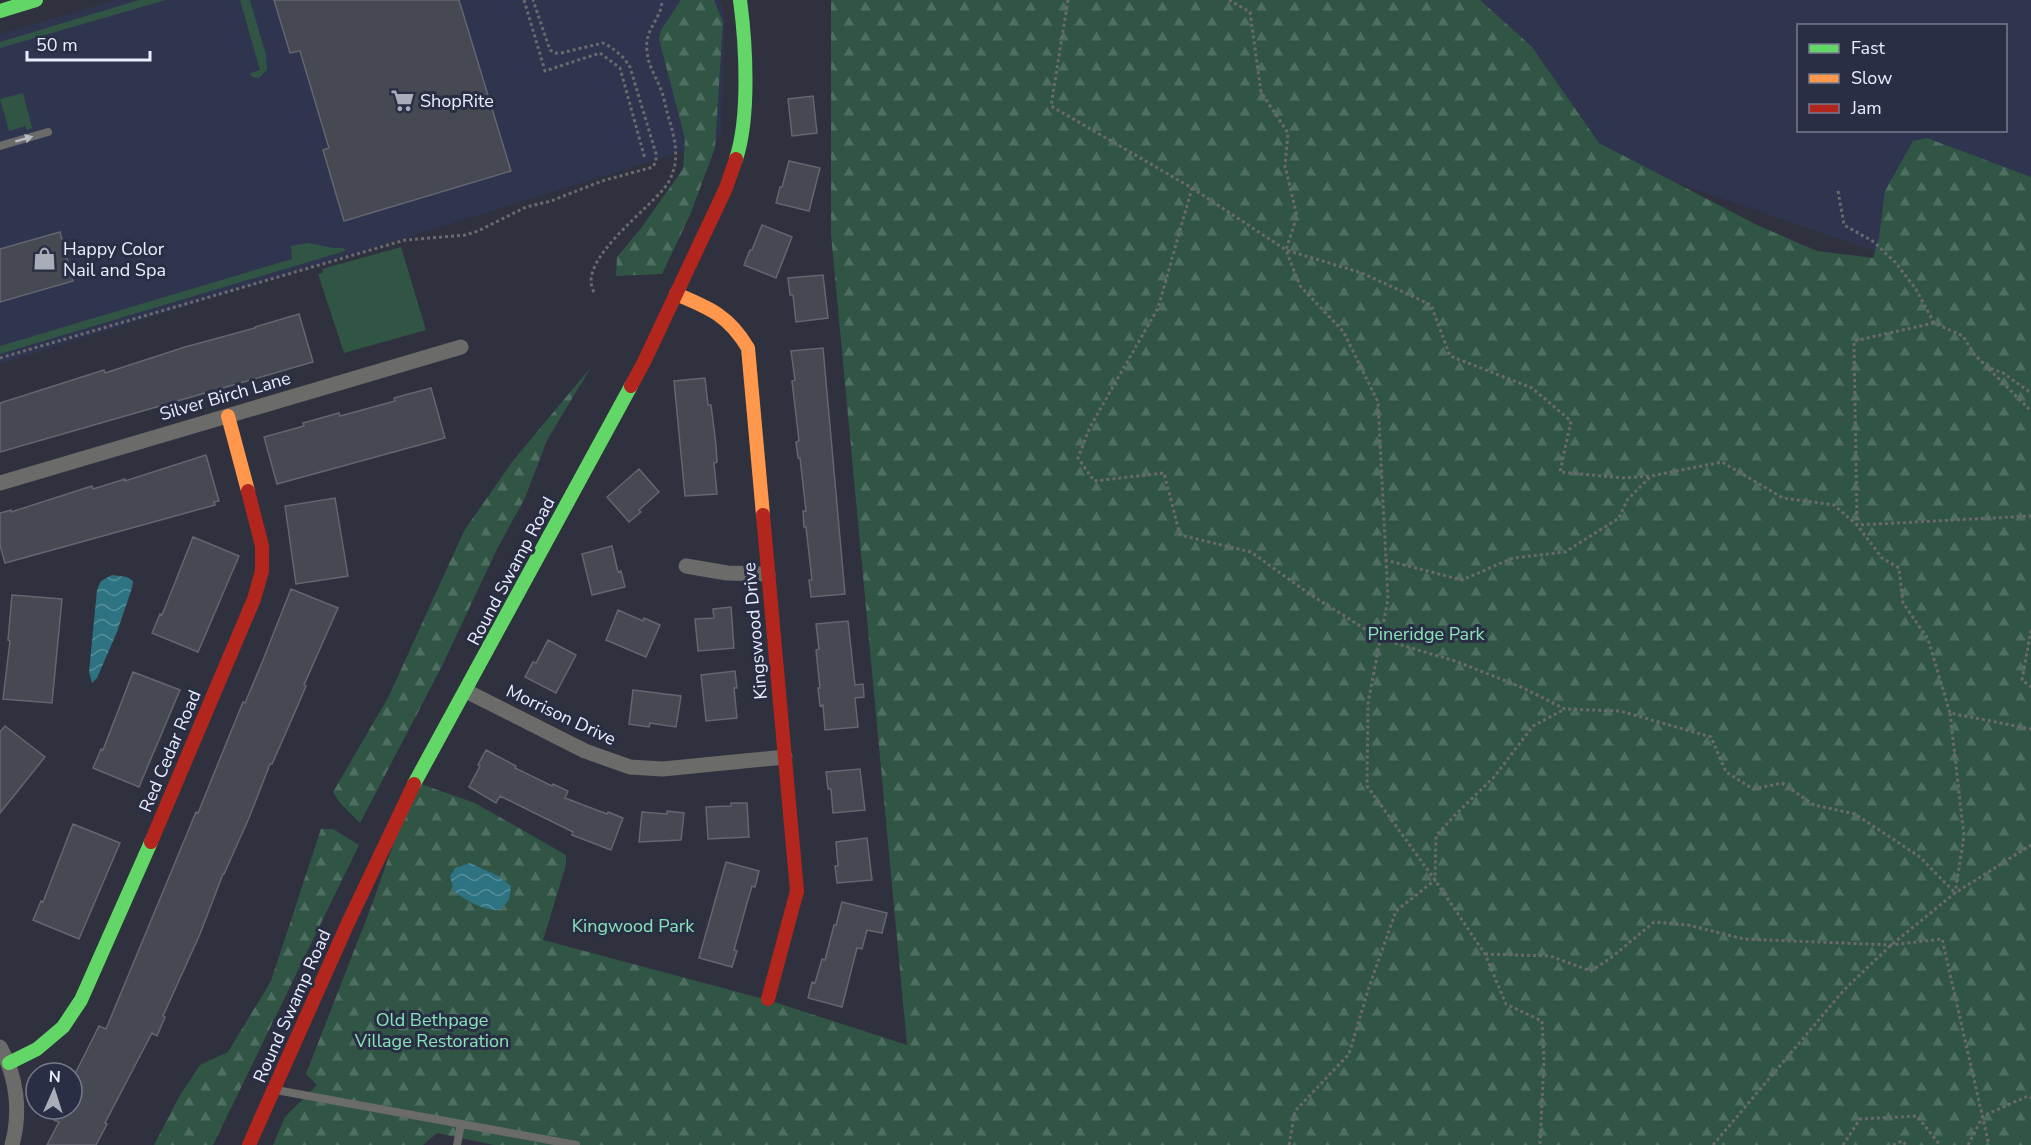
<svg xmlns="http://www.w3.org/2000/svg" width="2031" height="1145" viewBox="0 0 2031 1145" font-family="'Nunito Sans',sans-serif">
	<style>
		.built { fill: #2f354e; fill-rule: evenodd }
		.green { fill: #305545 }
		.forest { fill: url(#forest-firs) }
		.water { fill: url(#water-waves) }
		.building { fill: #464852; stroke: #636570; stroke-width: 1.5 }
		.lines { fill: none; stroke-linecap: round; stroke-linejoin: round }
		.path { stroke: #6a696d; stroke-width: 3; stroke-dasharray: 3 3; stroke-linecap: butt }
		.lane { stroke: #6b6b69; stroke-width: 8 }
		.street { stroke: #6b6b69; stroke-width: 15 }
		.fast { stroke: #63d668; stroke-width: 14 }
		.slow { stroke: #ff974d; stroke-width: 14 }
		.jam { stroke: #b3261e; stroke-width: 14 }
		.oneway { fill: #b8bac2 }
		.labels { text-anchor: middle; stroke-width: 6; stroke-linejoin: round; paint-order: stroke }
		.poi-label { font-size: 18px; fill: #ebeffd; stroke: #292e44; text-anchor: start }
		.street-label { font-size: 18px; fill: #ebeffd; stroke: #292e44 }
		.park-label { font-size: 18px; fill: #89e3b8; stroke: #292e44 }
	</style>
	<defs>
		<pattern id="forest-firs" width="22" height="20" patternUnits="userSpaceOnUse" patternTransform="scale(1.5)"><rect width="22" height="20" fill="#305545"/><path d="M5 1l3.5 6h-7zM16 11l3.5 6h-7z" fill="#4e6e61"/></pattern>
		<pattern id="water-waves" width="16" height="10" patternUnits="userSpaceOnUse" patternTransform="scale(1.5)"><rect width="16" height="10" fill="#2d7382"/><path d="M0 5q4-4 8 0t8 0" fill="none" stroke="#568e9b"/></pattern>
	</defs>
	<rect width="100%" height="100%" fill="#2f323e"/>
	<path class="built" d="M115,0H720L725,18L721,137L652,161L0,364V34Z
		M1438,0H2031V195L1880,253L1674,182L1585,148ZM1798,26H2006V130H1798Z"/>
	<path class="green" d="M139,0H166L0,48V42Z
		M240,0H250L266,55L267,70L259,78L252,77L250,73L260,70Z
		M23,93L32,128L27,130L25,126L9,131L0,99Z
		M309,243L333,248H344L345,251L0,354V346L292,259L291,246Z
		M401,247L426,330L344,353L318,274L323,273L322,269Z"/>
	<path class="forest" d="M681,0H714L723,22L715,148L690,215L662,274L616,276L617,257L642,227L683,169L685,139L659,39L661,30Z
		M831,0H1480L1532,47L1599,143L1759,226L1817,251L1873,258L1879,238L1885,191L1913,141L1927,138L2031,177V1145H494L437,1133L423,1145H273L285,1117L317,1085L306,1074L373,902L415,782L475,803L566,855V865L543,940L768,1000L907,1045L831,234Z
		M591,367L547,440L525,498L498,547L442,666L360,823L341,804L333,792L389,696L464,531L512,462Z
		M321,829H333L359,845L213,1145H154L179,1097L200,1065L228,1052L271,981Z"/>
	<path class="water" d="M112,575L127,577L133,581L132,588L117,632L97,678L92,683L89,672L97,590L101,581Z
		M470,863L498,876L511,886L509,900L500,910C482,911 469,901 454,892L450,876L455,868Z"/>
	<path class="building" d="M274,0H459L511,171L344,221L323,150L329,148L300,51L290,53Z
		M813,96L817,133L792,136L788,99Z
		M789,161L820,168L809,211L776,203L780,187H782Z
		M762,225L792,237L776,278L744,265L750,250H752Z
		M60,232L73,281L0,302V249Z
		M823,275L828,318L796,322L793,295H790L788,278Z
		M299,314L313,362L0,452V403L104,370L105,373L185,347L255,328V327Z
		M823,348L845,594L811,597L809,580H812L806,527H804L803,511H806L800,458H798L796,442L799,441L792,381L795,380L791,351Z
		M705,378L708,405H711L716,445L717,462L714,463L717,494L685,496L674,381Z
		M431,388L445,438L277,484L264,437L304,426L303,423L339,413L340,416L395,401L394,398Z
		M206,455L219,501L214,502L215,505L5,563L0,545V513L11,510V512L92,486L93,489L125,479V481Z
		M639,469L659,492L639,510L641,512L629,522L607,497Z
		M335,498L348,576L296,584L285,506Z
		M193,537L239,556L198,652L152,633L160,614L162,615Z
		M612,546L618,572L621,571L625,587L592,595L582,554Z
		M291,589L338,608L304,685L306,686L298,705L272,764H270L249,818L224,874H223L200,934L163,1016L165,1017L157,1036L152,1033L105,1123L107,1124L96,1145H47L59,1122L54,1120L59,1109H72V1080L99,1026L106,1029L196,812L198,813L243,702L245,703L263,660Z
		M12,595L62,599L52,703L3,699L10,641L8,640Z
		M731,607L734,648L698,651L695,619L714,618L713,609Z
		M618,610L643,621L644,618L660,625L646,657L606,640Z
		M848,621L855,685L863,684L864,697L855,698L858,727L825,730L823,705L820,706L818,688H820L816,650L819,649L816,624Z
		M548,640L576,655L556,693L525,677L533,662L536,663Z
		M735,671L737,688H734L737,718L706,721L701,675Z
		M133,672L180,690L139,787L93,768L101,749L103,750Z
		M633,690L681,696L676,727L650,723L649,727L629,724Z
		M5,726L45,757L0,813V732Z
		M486,750L516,766L515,768L552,786L553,784L568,791L565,798L607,814L608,812L623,818L611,850L572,835L573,832L500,796L496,803L469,787L480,766L478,765Z
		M860,769L865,810L833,813L831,789H828L826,772Z
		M731,803H747L749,837L708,839L706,807L731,806Z
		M667,811L684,813L681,840L639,842L642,812L667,814Z
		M73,824L120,843L79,939L33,920L41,901L43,902Z
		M867,838L872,880L837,883L835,866H838L836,842Z
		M726,862L759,871L755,887L752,886L745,910L734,950L737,951L732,967L699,958Z
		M842,902L887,913L882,933L867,930L862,949L857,948L842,1007L808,998L812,982L815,983L822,959L825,960L834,925H836Z"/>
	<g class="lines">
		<path class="path" d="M524,0L545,71L600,53L620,68L645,159
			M1068,0L1051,106L1192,188L1158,308L1090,427L1078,458L1094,481L1164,473L1180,535L1251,552L1311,595L1381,639L1455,661L1521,687L1565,709L1620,711L1711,737L1726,772L1753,789L1782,783L1814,805L1855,814L1920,857L1955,893
			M1229,0L1250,12L1261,92L1288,133L1285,166L1297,216L1286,250L1300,286L1343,331L1378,402L1388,599L1368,703L1367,786L1435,880L1485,954L1506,1004L1542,1021L1544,1060L1540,1145
			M1192,188L1286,250L1362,273L1431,305L1450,356L1532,388L1571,421L1560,472L1623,478L1650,476
			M1838,191L1844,225L1874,242L1895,262L1916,289L1934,323L1963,336L1974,354L1987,367L2003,373L2031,393
			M594,292C575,260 653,207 668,183C682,159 674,136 667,112C665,103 663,93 659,85C654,74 648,64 647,51C644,29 662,19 662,0
			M1934,323L1854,341L1857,525L2031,516
			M0,358L405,240L465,235L478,231L526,207L551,201L602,181L653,167L656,161V154L630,67C624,57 614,48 603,43L561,53H555L550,50L533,0
			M1989,369L2031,411
			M1385,560L1462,580L1513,558L1565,552L1619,518L1627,500L1651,476L1722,462L1783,498L1834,505L1857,525L1882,558L1899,568L1903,603L1928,639L1950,713L2031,729
			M2031,630L2022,680L2031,687
			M1950,713L1964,836L1955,893
			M1485,954L1550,956L1591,971L1612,957L1654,922L1688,925L1744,939L1891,945L1942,939L1989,1145
			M1289,1145L1295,1111L1349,1054L1369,987L1396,911L1435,880L1436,836L1453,817L1494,777L1533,726L1565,709
			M1713,1145L1844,990L1891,945L1955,893L2031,845
			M1843,1145L1860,1119L1917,1116L1940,1145
			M1893,1145L1902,1141L1906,1145
			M1968,1145L1983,1116L2028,1096L2031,1098"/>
		<path class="lane" d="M0,146L48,132
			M276,1090L576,1145
			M457,1145L461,1124"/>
		<path class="street" d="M0,483L461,347
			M686,566L727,573L768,574
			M466,691L585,751L630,767L663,769L785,757
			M0,1047C17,1076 21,1112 12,1145"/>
		<path class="fast" d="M0,11L36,0
			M736,159C750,117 746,44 740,0
			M414,784L631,386
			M9,1063L37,1049L63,1027L81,1000L151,842"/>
		<path class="slow" d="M676,294C710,308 729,316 748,348L763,515
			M228,416L248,491"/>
		<path class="jam" d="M631,386L644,362L726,188L736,159
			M763,515L797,891L768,999
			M151,842L254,599L262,571V546L248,491
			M249,1145L347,925L414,784"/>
	</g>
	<defs><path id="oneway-solid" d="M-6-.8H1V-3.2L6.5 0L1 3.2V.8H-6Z" transform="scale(1.5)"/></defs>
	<use class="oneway" href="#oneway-solid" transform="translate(24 139) rotate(-16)"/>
	<defs>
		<symbol id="supermarket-bare" viewBox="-9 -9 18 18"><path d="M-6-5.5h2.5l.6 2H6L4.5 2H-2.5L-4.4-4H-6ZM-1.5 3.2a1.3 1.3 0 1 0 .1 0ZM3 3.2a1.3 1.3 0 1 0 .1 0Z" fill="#a9adba" stroke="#292e44" stroke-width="2.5" paint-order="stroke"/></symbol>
		<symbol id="shop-bare" viewBox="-9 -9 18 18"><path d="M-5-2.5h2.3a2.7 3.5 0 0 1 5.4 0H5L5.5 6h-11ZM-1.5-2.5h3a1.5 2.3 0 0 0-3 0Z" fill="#a9adba" stroke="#292e44" stroke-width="2.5" paint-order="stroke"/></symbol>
	</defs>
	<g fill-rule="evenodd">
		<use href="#supermarket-bare" x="386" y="84" width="33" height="33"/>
		<use href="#shop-bare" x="28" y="242" width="33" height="33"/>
	</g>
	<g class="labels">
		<g class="poi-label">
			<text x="420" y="107">ShopRite</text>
			<text x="63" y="255">Happy Color<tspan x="63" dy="21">Nail and Spa</tspan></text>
		</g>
		<g class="street-label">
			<text transform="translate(225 396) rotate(-16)" y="6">Silver Birch Lane</text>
			<text transform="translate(511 571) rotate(-62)" y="6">Round Swamp Road</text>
			<text transform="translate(755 631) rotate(-95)" y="6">Kingswood Drive</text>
			<text transform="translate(561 715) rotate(25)" y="6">Morrison Drive</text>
			<text transform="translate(170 751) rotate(-67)" y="6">Red Cedar Road</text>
			<text transform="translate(292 1006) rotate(-66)" y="6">Round Swamp Road</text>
		</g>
		<g class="park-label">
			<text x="1426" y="640">Pineridge Park</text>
			<text x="633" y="932">Kingwood Park</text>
			<text x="432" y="1026">Old Bethpage<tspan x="432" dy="21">Village Restoration</tspan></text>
		</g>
	</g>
	<rect x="1797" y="24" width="210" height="108" fill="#292e44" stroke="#777b8e" stroke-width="1.5"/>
	<rect x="1809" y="44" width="30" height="9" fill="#63d668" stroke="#777b8e" stroke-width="1.5"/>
	<text x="1851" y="54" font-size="18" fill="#ebeffd">Fast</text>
	<rect x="1809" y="74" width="30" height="9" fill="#ff974d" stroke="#777b8e" stroke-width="1.5"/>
	<text x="1851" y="84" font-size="18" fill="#ebeffd">Slow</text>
	<rect x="1809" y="104" width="30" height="9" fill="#b3261e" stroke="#777b8e" stroke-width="1.5"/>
	<text x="1851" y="114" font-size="18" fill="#ebeffd">Jam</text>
	<g transform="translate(54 1091) rotate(3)"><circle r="28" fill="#292e44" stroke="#777b8e" stroke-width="1.5"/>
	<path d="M0-4.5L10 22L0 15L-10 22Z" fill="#a9adba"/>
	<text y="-9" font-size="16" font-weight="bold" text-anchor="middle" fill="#ebeffd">N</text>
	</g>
	<path d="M27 51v9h123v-9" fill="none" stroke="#ebeffd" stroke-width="3"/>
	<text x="36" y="51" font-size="18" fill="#ebeffd" stroke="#292e44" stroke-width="4.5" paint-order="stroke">50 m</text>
</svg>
